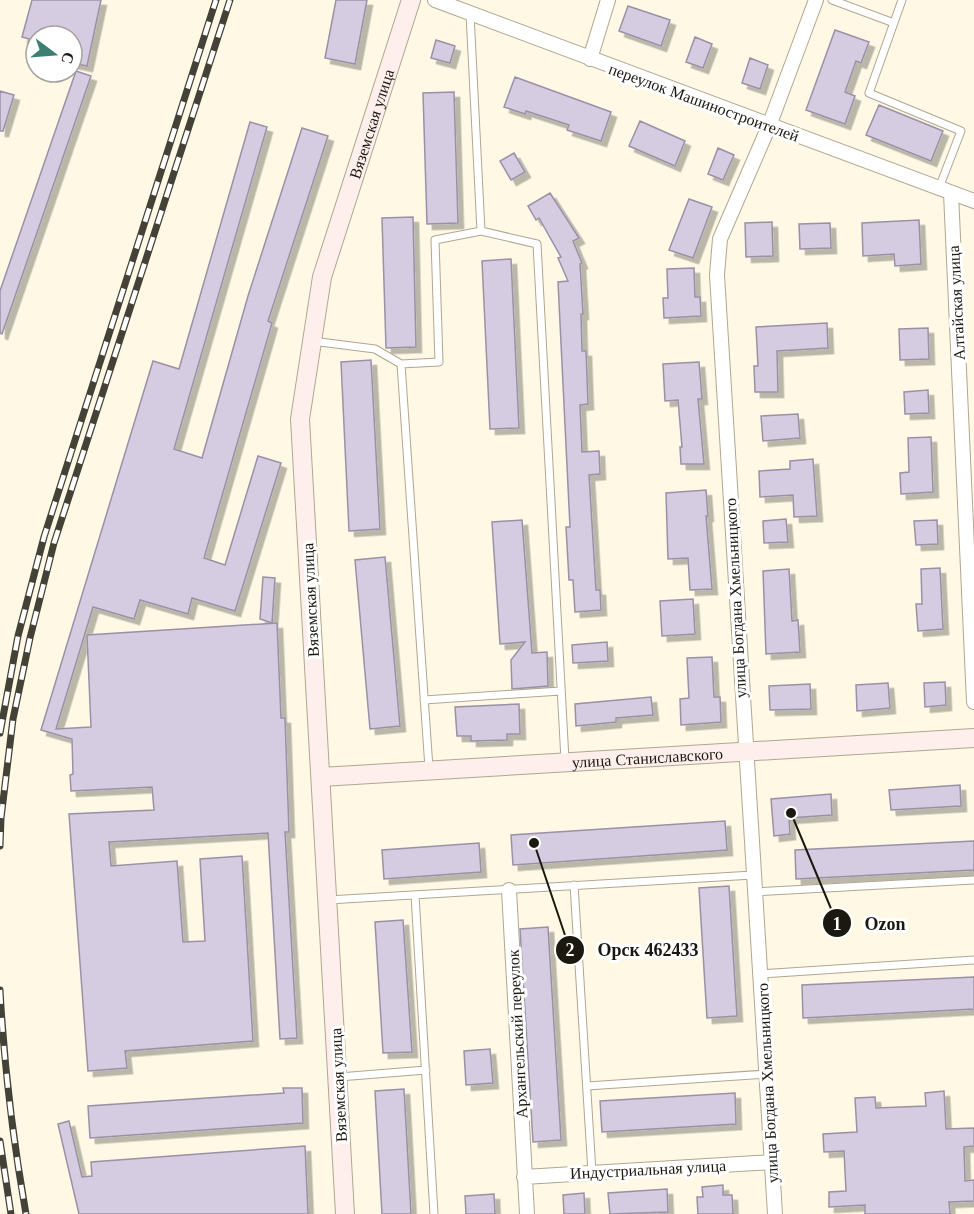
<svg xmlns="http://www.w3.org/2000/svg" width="974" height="1214" viewBox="0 0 974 1214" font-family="'Times New Roman',serif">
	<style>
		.building { fill: #d6cce2; stroke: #9b91a7; stroke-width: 1.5; filter: url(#shadow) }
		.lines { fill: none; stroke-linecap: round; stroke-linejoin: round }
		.service-casing { stroke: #afa790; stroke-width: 9 }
		.minor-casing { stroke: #afa790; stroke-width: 16 }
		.secondary-casing { stroke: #afa790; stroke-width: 20 }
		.service { stroke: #fff; stroke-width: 7 }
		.minor { stroke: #fff; stroke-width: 14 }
		.secondary { stroke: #feefec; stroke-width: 18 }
		.rail-casing { stroke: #444137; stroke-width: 7 }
		.rail { stroke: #fff; stroke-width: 4.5; stroke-dasharray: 14; stroke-linecap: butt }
		.labels { text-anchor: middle; stroke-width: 6; stroke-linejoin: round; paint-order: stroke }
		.street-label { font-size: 16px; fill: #1b1810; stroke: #fff }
		.leader { fill: none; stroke: #1b1810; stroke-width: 2 }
		.callout-dot { fill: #1b1810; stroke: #fff; stroke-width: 2 }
		.mark-label { font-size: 18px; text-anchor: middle; font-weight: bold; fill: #fff }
		.callout-label { font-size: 18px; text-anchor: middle; font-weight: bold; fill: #1b1810; stroke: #fff; stroke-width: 6; stroke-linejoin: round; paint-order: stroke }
	</style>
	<defs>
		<filter id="shadow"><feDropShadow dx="5.5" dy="5.5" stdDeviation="0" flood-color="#0004"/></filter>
	</defs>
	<rect width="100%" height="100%" fill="#fef8e5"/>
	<path class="building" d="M32,0H101L87,66L72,63V36H36V41L22,37Z
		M336,0H367L355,64L325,58Z
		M628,6L670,20L661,46L619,31Z
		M835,30L869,42L861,63L856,61L845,92L855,96L845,124L806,110Z
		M695,37L712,44L703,68L686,62Z
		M436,40L455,46L450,63L431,58Z
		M750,58L768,65L760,89L742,83Z
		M76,71L91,76L2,334L0,333V291Z
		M515,77L611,112L601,141L567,130L569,125L526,111L525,114L504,107Z
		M0,91L14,95L3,131H0Z
		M454,92L458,223L427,224L423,93Z
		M879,105L943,131L931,161L866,135Z
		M640,121L685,141L675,166L629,146Z
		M250,122L267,127L174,449L202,458L248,296L302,128L328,136L268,321L272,323L204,558L225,565L258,456L281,463L235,611L192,598L188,614L140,600L134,619L93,607L56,729L91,727L87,635L277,623L281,718H285L289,832H285L297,1038L280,1039L268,833L109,842L111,866L177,861L183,942L205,941L200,859L242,856L253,1041L125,1051L127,1068L88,1071L69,814L154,810L152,787L71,791L70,775L73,774L72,739L41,730L153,361L179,369Z
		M718,148L734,155L723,180L708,174Z
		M514,153L525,172L511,180L500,161Z
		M550,193L579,238L573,241L582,263L580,264L583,314H581L582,351H586L588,404L580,405L582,452L599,451L600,474L589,475L596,590H600L601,610L575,612L573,580H569L566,527H570L558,282L568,281L558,258L561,257L539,218L536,220L528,206Z
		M689,199L712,207L693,258L669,250Z
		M413,217L416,347L386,348L382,218Z
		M919,220L921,264L895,266L894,254L863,256L862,223Z
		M772,222L773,256L746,257L745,223Z
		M830,223L831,248L800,249L799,224Z
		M511,259L519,428L490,429L482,261Z
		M694,268L695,297H700L701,316L664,318L663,298H668L667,269Z
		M827,323L828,348L777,351L778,392H755L754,366H758L756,327Z
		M928,328L929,359L900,360L899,329Z
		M371,360L380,529L349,531L341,362Z
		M699,362L702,399H698L704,464H681L680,447H682L678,400L665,401L663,364Z
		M928,390L929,413L905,414L904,392Z
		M798,414L800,438L763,441L761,416Z
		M931,437L933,492L901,494L900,473L909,472L908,438Z
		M813,459L817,516L794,517L793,495L760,497L759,471L790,469V461Z
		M706,490L708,516H706L712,589L690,590L688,558L668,559L666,493Z
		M786,519L788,542L764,543L763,521Z
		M522,520L532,653L547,652L548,686L512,689L511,660L525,642L500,644L492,522Z
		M937,520L938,544L916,545L914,521Z
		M385,557L400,726L370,729L355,560Z
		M940,568L943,629L918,631L916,604H922L921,569Z
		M789,569L792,621L798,620L800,652L766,654L763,571Z
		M263,577L275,578L272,623L260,619Z
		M693,599L695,634L662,636L660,601Z
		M607,642L608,661L573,663L572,645Z
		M712,657L714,697H720L721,722L681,725L680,699L689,698L687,658Z
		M945,682L946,705L925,707L924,683Z
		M888,683L890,708L857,711L856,685Z
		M810,684L811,709L770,710L769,686Z
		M651,697L653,715L616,718V722L576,726L575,704Z
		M519,704L520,734H507V740L471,741V736H457L455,707Z
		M960,785L961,806L891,810L889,790Z
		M831,794L832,815L789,818L790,834L774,836L771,799Z
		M725,821L727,850L513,865L511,835Z
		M974,841V870L796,879L795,850Z
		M479,843L481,872L384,879L382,850Z
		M729,886L737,1016L707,1018L699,888Z
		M403,920L412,1052L383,1053L375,922Z
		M548,927L561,1140L533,1142L520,929Z
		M974,977V1009L803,1018L802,985Z
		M490,1049L493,1083L466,1085L464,1051Z
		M283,1088H302L303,1123L90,1138L88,1106L284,1093Z
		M404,1089L411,1214H382L375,1091Z
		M944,1091L946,1129L974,1128V1146L964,1147L965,1181L974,1180V1201L949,1202L950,1214H865V1205L829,1207V1192L846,1191L844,1151L824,1152L823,1134L857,1132L855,1098L875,1097L876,1108L926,1106L925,1093Z
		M735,1093L736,1124L602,1132L600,1101Z
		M69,1121L82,1177L92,1176L91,1162L305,1146L308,1214H79L58,1124Z
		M723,1185V1195H732L733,1214H698L697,1197H703L702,1187Z
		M667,1189L668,1212L610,1214L608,1193Z
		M584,1193L585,1214H564L563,1195Z
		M494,1194L495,1214H466L465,1196Z"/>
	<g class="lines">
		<defs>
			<path id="service" d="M832,0L894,23
				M902,0L869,93L961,131L939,188
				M481,231L537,244L565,760
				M312,341L375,349L401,364L429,768
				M401,364L439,362L435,240L481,231L470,14
				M424,700L561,691
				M574,885L592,1172
				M755,892L974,880
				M415,895L434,1214
				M328,900L753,875
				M760,974L974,960
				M339,1077L426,1070
				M587,1086L766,1074"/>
			<path id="minor" d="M435,0L974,201
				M590,59L608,0
				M951,193L974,702
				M509,890L527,1214
				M524,1177L771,1162
				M775,1214C754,901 735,588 717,275L720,239L769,126L816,0"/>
			<g id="secondary">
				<path id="s1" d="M321,777L974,738"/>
				<path id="s2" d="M345,1214L300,419L322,277L411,0"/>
			</g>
		</defs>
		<use href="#service" class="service-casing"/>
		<use href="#minor" class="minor-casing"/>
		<use href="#secondary" class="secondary-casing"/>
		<use href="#service" class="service"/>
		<use href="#minor" class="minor"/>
		<use href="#secondary" class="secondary"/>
		<defs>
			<path id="rail" d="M0,733L18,636L44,537L216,0
				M0,846L1,818L13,719L30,638L54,543L230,0
				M0,990C4,1065 13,1140 26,1214
				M0,1141L11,1214"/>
		</defs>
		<use href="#rail" class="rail-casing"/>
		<use href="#rail" class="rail"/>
	</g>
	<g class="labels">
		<g class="street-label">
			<text transform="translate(704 102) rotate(20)" y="6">переулок Машиностроителей</text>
			<text dy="6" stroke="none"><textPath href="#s2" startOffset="1101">Вяземская улица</textPath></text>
			<text transform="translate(956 303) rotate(-93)" y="6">Алтайская улица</text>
			<text transform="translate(735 598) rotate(-93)" y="6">улица Богдана Хмельницкого</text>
			<text transform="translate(310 600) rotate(-93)" y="6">Вяземская улица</text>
			<text dy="6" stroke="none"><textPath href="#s1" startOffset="327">улица Станиславского</textPath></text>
			<text transform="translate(517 1034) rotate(-93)" y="6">Архангельский переулок</text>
			<text transform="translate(767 1083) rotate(-93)" y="6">улица Богдана Хмельницкого</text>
			<text transform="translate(338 1085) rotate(-93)" y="6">Вяземская улица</text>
			<text transform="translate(648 1169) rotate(-3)" y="6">Индустриальная улица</text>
		</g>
	</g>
	<path class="leader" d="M791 813L837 923M534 843L570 950"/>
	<g class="callout-dot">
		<circle cx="791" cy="813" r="6"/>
		<circle cx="534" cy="843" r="6"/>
		<circle cx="837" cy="923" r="15"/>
		<circle cx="570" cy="950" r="15"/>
	</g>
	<g class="mark-label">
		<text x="837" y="930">1</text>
		<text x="570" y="956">2</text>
	</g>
	<g class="callout-label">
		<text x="885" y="930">Ozon</text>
		<text x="648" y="956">Орск 462433</text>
	</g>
	<g transform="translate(54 54) rotate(106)"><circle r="28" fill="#ffffff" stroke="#a4a39f" stroke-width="1.5"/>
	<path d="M0-4.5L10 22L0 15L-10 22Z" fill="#3d8073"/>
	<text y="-9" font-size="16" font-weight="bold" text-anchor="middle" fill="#1b1810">С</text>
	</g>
</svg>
